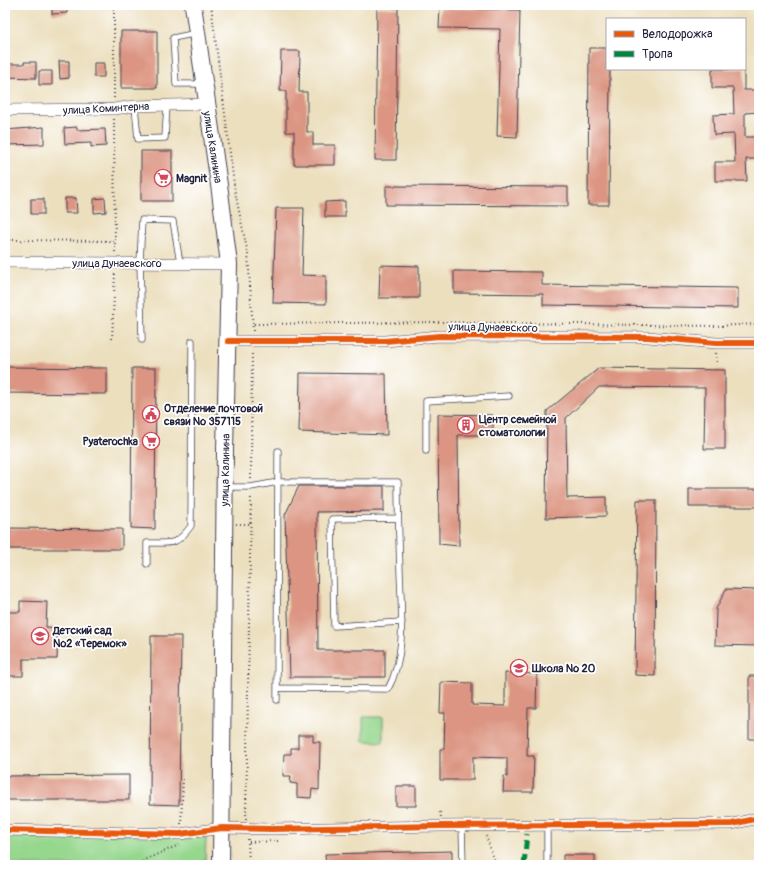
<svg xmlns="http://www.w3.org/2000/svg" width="764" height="870" viewBox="0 0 764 870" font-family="Pangolin,sans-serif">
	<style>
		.green { fill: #96d78e; stroke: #5c7c64 }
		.building { fill: #dc9582 }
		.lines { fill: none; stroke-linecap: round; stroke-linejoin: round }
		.lane-casing { stroke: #403e4f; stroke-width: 7 }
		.street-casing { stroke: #403e4f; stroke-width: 12 }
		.secondary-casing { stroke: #403e4f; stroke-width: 18 }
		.path { stroke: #403e4f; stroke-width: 2; stroke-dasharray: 1 3; stroke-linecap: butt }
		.lane { stroke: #fff; stroke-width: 5.5 }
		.street { stroke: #fff; stroke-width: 11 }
		.secondary { stroke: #fff; stroke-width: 16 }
		.quiet { stroke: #00873e; stroke-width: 5; stroke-dasharray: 10 5; stroke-linecap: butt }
		.cycleway-casing { stroke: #fff; stroke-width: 8 }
		.cycleway { stroke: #e8590c; stroke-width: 6 }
		.labels { text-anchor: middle; stroke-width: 3.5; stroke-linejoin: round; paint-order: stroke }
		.street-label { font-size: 11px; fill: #22223b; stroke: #fff }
		.poi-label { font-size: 11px; font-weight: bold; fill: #22223b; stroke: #fff; text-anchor: start }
	</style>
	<rect width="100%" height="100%" fill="#fff"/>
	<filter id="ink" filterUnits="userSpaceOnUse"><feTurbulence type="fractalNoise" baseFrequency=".025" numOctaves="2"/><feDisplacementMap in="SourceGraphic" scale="8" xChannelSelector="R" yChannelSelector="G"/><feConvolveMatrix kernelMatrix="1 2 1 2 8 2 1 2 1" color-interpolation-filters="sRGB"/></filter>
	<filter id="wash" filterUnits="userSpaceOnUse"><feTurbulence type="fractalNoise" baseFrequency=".012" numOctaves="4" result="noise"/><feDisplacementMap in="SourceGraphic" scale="16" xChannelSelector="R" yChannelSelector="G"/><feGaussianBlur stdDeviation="0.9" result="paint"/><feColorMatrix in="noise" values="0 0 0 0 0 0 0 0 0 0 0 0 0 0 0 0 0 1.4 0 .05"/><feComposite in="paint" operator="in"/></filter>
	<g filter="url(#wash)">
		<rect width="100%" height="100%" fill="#ecdfbe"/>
		<path class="green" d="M363,717H383V742L363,741Z
			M5,831L206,837L205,865H5Z"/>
		<g id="blocks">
			<path class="building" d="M52,5H67V13L52,14Z
				M377,7L398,8L396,160H375Z
				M440,8L520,10L517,137L497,136L500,29L439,28Z
				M121,31H157V88H121Z
				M589,48H607V69H610L609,205H588Z
				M281,51H300L299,92H307V132H313V145H335V165H294V132H286V91H280Z
				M59,61H69V78L60,79Z
				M24,62H36V78L5,77V64H24Z
				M94,63H104V77H94Z
				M712,69H744V90H759V112L745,113V137H759V159H746L747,181H715V162H735L734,134L714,135L713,115L734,114L733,88H712Z
				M39,71H52V85H39Z
				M44,127V144L5,145V130Z
				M77,127V130L105,129L106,146L91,147V143L65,144L64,128Z
				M141,151H172V201H141Z
				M386,186L568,187V206L386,205Z
				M65,198H76L77,213H65Z
				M105,198L106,212L94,213V199Z
				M31,199H44V214H31Z
				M345,201V217H325V202Z
				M276,208H304L302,275L326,276V304L273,303Z
				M380,265L419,266V298H379Z
				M454,271L542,272V285L738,288V308L543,305V294L454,293Z
				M5,367L107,368V394L5,393Z
				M132,368H156L155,529L131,528Z
				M599,368L725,370V449H704L705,388L599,387L566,418L567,498L606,497V516L546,518L547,411Z
				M300,373L386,374L387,435L299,432Z
				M438,414L493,415V435H458L459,546L439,544Z
				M299,486H384V511L317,512L318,650H385V677H290L285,515Z
				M689,489H759V507H689Z
				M637,500H656L655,676L635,675Z
				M5,528L122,529V549H5Z
				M726,589L759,590V646L715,645L716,609Z
				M20,601L47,602L46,627L58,628L57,659H23V676H5V612H20Z
				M151,636H181L179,805L150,804Z
				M505,673L537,674L536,708H528L527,756H534L533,792H503L504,776L507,777V758L473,757V780H440V749H444L445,713H440L441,682L472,683V705L505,706Z
				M749,676H759V739H749Z
				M298,735H313V742H320L319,790L312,789L311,798L297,797V784L290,783L291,776H283L284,754H291V748H298Z
				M129,775V800H5V776Z
				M396,786H416V806H396Z
				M452,851V865H326L325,854Z
				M563,855H595V865H563Z"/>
		</g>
	</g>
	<g filter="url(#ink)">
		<use href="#blocks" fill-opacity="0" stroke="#403e4f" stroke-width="1"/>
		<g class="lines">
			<defs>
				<path id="lane" d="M197,33L173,38L176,84H203
					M135,106L138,139L165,138L167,105
					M142,340L140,263L142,220L173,221L180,263
					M426,451V401L509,396
					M225,487H251L278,482H398C398,512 399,542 400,571C401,610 407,654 388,689L277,688
					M398,518L332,519L334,626L402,622
					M147,564V543C172,543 176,546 191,526L192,341
					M277,700L278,451
					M462,826L463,865
					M547,865V826"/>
				<path id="street" d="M5,110L114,109L135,106L206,104
					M5,262L229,264
					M228,341H385L439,336L648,337L716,343H759
					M5,830L180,834L222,828L272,829L441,826L732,824L759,818"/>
				<path id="secondary" d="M193,5L220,192L229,264L225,451L221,865"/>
			</defs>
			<use href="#lane" class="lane-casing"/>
			<use href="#street" class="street-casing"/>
			<use href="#secondary" class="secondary-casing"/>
			<path class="path" d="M211,5L235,192L248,254L253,331
				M114,98V5
				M114,119L115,252
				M5,240L115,241
				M254,324L440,322L715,326L759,324
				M112,339L115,273
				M716,353L717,365
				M251,479L252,351
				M236,524H251
				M440,812L441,817
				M246,819L251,495
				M181,824L183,779
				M486,836L496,865
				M248,839L249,865
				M249,842L280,841
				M140,865L144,860L179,845"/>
			<use href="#lane" class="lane"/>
			<use href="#street" class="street"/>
			<use href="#secondary" class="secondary"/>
			<path class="quiet" d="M524,865L527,834"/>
			<defs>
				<path id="cycleway" d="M228,341H385L439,336L648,337L716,343H759
					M5,830L180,834L222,828L272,829L441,826L732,824L759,818"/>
			</defs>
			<use href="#cycleway" class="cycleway-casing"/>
			<use href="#cycleway" class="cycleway"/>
		</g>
	</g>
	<defs>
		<symbol id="supermarket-ring" viewBox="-11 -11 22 22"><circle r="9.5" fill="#fff" stroke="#d1495b" stroke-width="1.5"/><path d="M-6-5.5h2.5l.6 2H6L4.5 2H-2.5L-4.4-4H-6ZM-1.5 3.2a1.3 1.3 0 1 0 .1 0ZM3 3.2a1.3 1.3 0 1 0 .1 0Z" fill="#d1495b"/></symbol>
		<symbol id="civic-ring" viewBox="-11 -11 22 22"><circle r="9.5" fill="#fff" stroke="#d1495b" stroke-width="1.5"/><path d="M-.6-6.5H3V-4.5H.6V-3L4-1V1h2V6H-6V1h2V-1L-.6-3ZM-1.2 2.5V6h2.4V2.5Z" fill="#d1495b"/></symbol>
		<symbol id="building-ring" viewBox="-11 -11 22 22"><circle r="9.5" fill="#fff" stroke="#d1495b" stroke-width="1.5"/><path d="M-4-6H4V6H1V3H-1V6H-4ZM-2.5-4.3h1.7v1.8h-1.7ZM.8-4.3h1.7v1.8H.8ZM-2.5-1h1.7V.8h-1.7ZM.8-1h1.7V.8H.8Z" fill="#d1495b"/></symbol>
		<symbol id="school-ring" viewBox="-11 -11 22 22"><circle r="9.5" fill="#fff" stroke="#d1495b" stroke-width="1.5"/><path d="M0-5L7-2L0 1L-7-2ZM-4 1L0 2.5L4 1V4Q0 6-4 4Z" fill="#d1495b"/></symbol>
	</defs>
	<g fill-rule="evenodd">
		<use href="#supermarket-ring" x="153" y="168" width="20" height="20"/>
		<use href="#civic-ring" x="141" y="404" width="20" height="20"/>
		<use href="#building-ring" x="456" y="415" width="20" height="20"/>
		<use href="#supermarket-ring" x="141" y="431" width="20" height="20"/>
		<use href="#school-ring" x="30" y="626" width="20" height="20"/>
		<use href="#school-ring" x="509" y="658" width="20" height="20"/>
	</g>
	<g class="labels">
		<g class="street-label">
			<text transform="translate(106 108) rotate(-3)" y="4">улица Коминтерна</text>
			<text transform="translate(213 147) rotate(81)" y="4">улица Калинина</text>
			<text x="117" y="267">улица Дунаевского</text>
			<text transform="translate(493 327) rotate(1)" y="4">улица Дунаевского</text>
			<text transform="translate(225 470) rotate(-89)" y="4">улица Калинина</text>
		</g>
		<g class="poi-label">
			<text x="176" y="182">Magnit</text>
			<text x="164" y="412">Отделение почтовой<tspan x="164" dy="13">связи № 357115</tspan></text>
			<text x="479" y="423">Центр cемейной<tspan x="479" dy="13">cтоматологии</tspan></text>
			<text x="138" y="445" text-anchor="end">Pyaterochka</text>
			<text x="53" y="634">Детский сад<tspan x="53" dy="13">№2 «Теремок»</tspan></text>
			<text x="532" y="672">Школа № 20</text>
		</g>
	</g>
	<rect width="764" height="870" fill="none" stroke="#fff" stroke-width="20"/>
	<rect x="606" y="18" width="140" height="52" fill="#ffffff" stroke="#a7a7b1"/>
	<rect x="614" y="31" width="20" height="6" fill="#e8590c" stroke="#a7a7b1"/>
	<text x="642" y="38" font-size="12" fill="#22223b">Велодорожка</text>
	<rect x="614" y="51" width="20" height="6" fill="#00873e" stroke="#a7a7b1"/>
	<text x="642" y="58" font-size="12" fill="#22223b">Тропа</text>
</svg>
